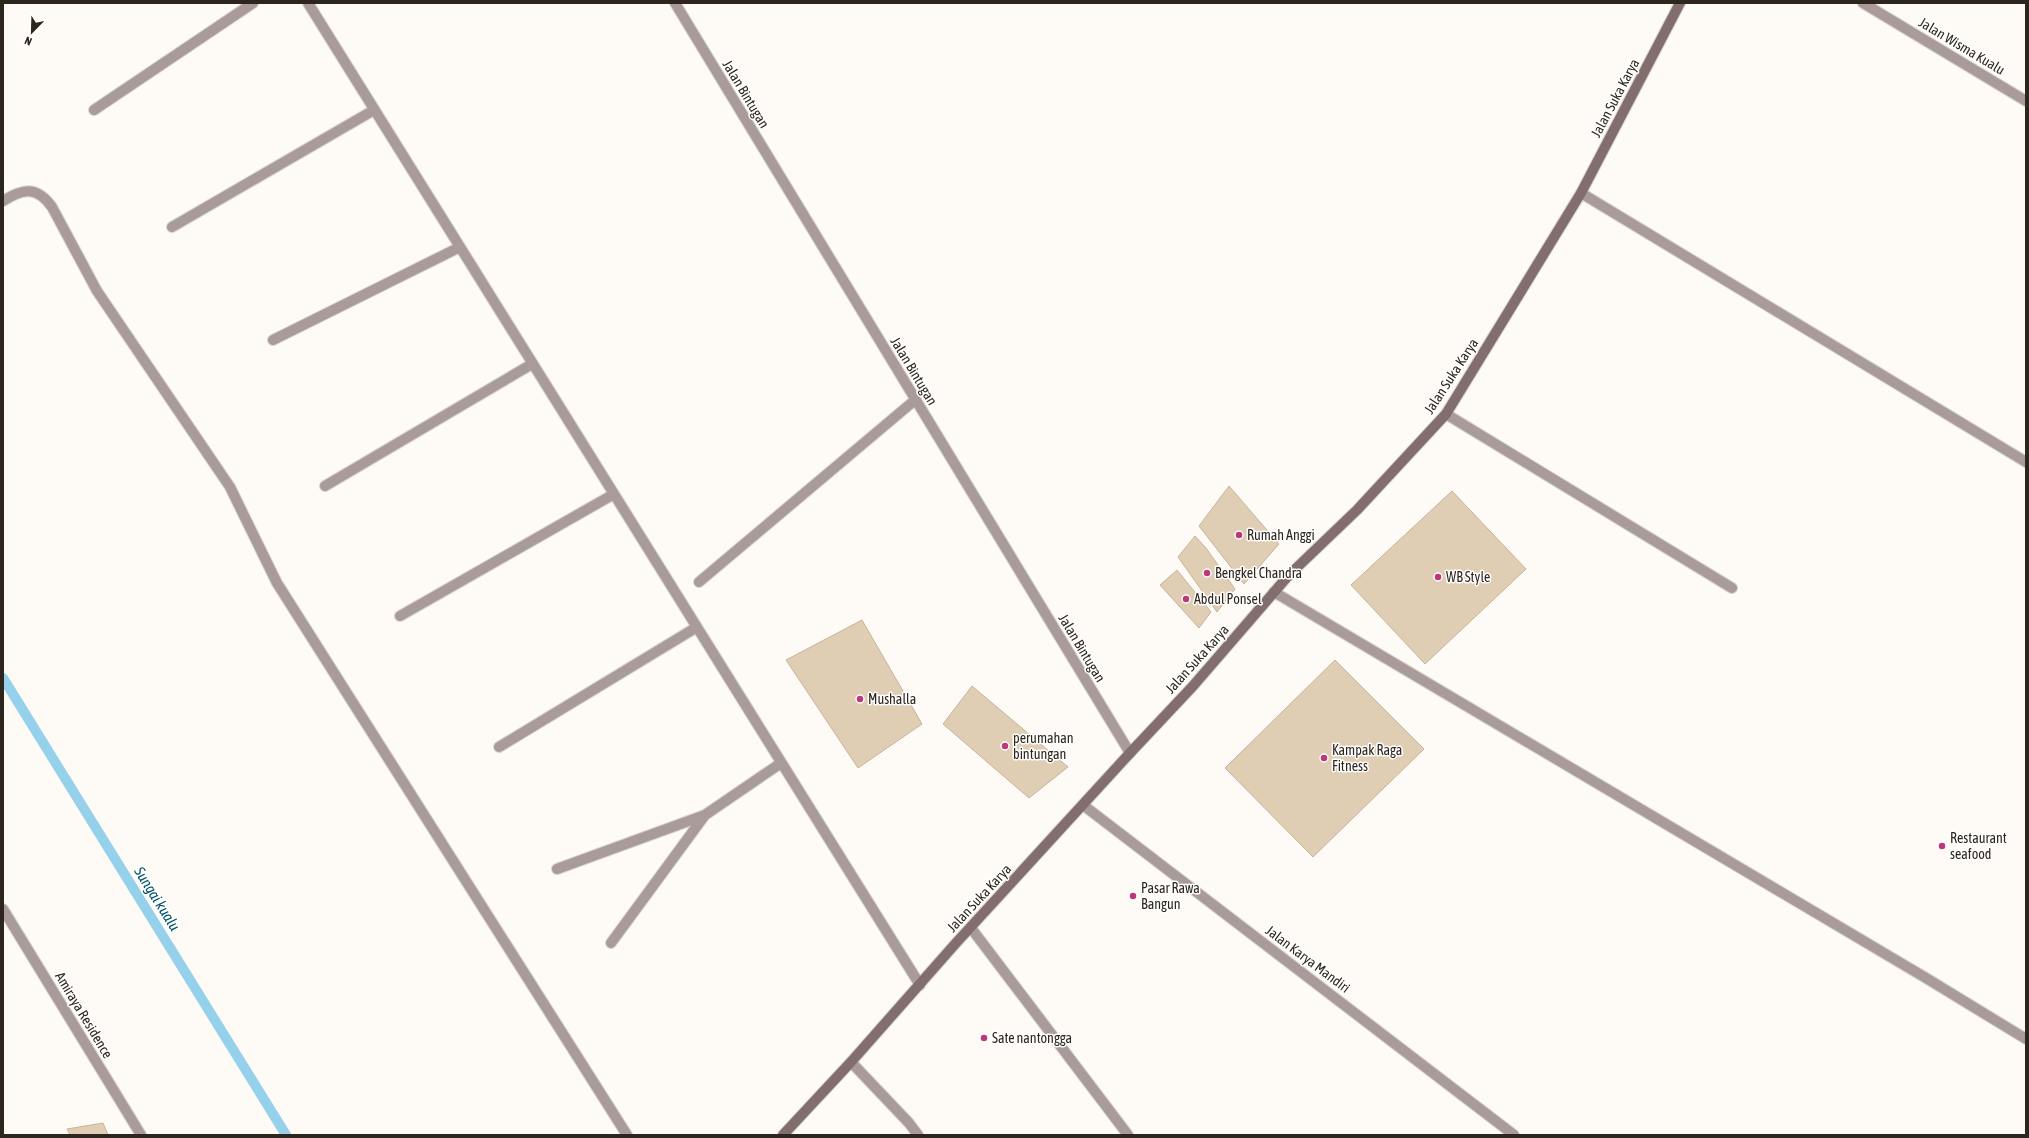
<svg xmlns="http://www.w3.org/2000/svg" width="2029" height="1138" viewBox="0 0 2029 1138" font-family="'Asap Condensed',sans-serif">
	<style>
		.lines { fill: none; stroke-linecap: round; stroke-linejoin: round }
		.stream { stroke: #96d1eb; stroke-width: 10 }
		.building { fill: #dfcdb4; stroke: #c7b49c }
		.lane-casing { stroke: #d8d4ce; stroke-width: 12 }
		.street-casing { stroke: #d8d4ce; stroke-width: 12 }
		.secondary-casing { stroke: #d8d4ce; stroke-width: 12 }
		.lane { stroke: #aa9b9b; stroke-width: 10 }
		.street { stroke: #aa9b9b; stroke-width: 10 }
		.secondary { stroke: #836e6e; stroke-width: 10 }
		.poi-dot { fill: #be3778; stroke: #fff; stroke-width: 1.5 }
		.labels { text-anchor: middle; stroke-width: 3; stroke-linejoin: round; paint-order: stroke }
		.street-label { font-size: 14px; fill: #2d261c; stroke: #fff }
		.poi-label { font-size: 14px; fill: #2d261c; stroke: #fff; text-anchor: start }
		.water-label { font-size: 15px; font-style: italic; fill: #00546e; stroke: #fff }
	</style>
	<rect width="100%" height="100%" fill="#fefaf5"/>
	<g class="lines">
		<path class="stream" d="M3,678L286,1135"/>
	</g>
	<path class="building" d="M1229,486L1279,544L1244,584L1199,526Z
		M1452,491L1526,569L1425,664L1351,585Z
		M1195,536L1206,548L1235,589L1217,612L1178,557Z
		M1177,570L1211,612L1199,628L1160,585Z
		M862,620L922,724L858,768L786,660Z
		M1335,660L1424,749L1313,857L1225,768Z
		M972,686L1068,767L1029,798L943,724Z
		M103,1123L108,1135H70L67,1129Z"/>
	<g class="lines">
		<defs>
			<path id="lane" d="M1446,414L1732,588"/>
			<path id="street" d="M308,3L920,985
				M675,3L1130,753
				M1863,3L2026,101
				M94,110L253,3
				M1581,193L2026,462
				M3,201C23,188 37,186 52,207L97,291L230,487L277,583L627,1135
				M172,227L374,110
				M273,340L460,247
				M325,486L532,364
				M699,582L915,400
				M1274,592L1926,978L2026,1039
				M400,616L614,494
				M499,747L697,627
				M1083,805L1514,1135
				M557,869L705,815
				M3,909L141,1135
				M971,928L1128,1135
				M611,943L705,815L781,763
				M851,1062L909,1123L918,1135"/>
			<path id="secondary" d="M783,1135L851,1062L956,943L1130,753L1193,686L1288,576L1357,510L1446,414L1581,193L1680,3"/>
		</defs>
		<use href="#lane" class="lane-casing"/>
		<use href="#street" class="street-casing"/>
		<use href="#secondary" class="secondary-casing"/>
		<use href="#lane" class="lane"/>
		<use href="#street" class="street"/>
		<use href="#secondary" class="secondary"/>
	</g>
	<g class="poi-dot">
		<circle cx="1239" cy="535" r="4"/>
		<circle cx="1207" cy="573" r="4"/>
		<circle cx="1438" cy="577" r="4"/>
		<circle cx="1186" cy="599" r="4"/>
		<circle cx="860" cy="699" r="4"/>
		<circle cx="1005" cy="746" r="4"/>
		<circle cx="1324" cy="758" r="4"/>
		<circle cx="1942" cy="846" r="4"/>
		<circle cx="1133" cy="896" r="4"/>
		<circle cx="984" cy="1038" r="4"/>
	</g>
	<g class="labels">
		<g class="street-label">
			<text transform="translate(1962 46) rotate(31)" y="5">Jalan Wisma Kualu</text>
			<text transform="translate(746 94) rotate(59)" y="5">Jalan Bintugan</text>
			<text transform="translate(1615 98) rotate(-62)" y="5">Jalan Suka Karya</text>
			<text transform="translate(914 371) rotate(59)" y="5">Jalan Bintugan</text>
			<text transform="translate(1451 376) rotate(-57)" y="5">Jalan Suka Karya</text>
			<text transform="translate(1082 648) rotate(59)" y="5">Jalan Bintugan</text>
			<text transform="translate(1197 659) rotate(-48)" y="5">Jalan Suka Karya</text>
			<text transform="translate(979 898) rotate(-47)" y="5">Jalan Suka Karya</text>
			<text transform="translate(1308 959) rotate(37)" y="5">Jalan Karya Mandiri</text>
			<text transform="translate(84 1015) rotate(59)" y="5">Amiraya Residence</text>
		</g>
		<g class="poi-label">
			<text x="1247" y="540">Rumah Anggi</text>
			<text x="1215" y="578">Bengkel Chandra</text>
			<text x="1446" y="582">WB Style</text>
			<text x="1194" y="604">Abdul Ponsel</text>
			<text x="868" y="704">Mushalla</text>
			<text x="1013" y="743">perumahan<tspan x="1013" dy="16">bintungan</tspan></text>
			<text x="1332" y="755">Kampak Raga<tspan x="1332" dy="16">Fitness</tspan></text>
			<text x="1950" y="843">Restaurant<tspan x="1950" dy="16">seafood</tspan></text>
			<text x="1141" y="893">Pasar Rawa<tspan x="1141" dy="16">Bangun</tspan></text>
			<text x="992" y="1043">Sate nantongga</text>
		</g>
		<g class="water-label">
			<text transform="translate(157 899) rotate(58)" y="5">Sungai kualu</text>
		</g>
	</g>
	<rect width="2029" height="1138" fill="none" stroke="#2d261c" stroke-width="8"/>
	<g transform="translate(32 32) rotate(203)" stroke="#ffffff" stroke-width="3" paint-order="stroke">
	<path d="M0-3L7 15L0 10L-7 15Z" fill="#2d261c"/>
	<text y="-6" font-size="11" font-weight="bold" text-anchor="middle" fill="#2d261c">N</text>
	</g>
</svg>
